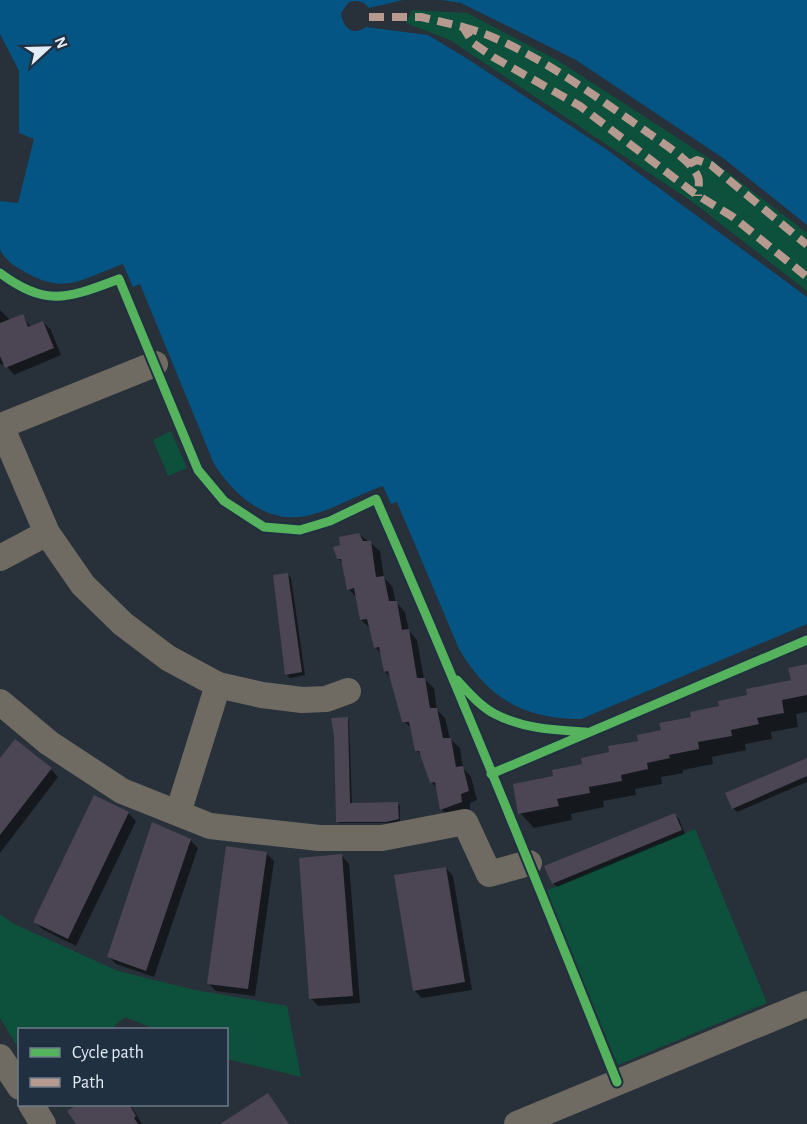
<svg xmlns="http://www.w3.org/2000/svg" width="807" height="1124" viewBox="0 0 807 1124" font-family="'Alegreya Sans',sans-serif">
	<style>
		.green { fill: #0d513c }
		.water { fill: #045584 }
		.shadow { fill: #0007 }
		.building { fill: #4b4554 }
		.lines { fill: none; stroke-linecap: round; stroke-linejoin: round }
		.minor { stroke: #6f6b63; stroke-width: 26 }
		.quiet { stroke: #b69a8f; stroke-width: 8; stroke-dasharray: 15 8; stroke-linecap: butt }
		.cycleway-casing { stroke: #213040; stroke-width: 13 }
		.cycleway { stroke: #56b35d; stroke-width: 9 }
	</style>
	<rect width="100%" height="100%" fill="#283039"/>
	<path class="green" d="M412,10L467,13L557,60L713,161L807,233V291L694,203L450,40L406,23Z
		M171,431L187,468L168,476L153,440Z
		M695,829L767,1003L618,1065L545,891Z
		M0,914L12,923L118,971L195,990L287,1006L301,1077L227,1059L226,1030L155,1029L125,1017L111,1029L20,1030L19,1049L0,1018Z"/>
	<path class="water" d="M0,0H403L369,8C363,1 358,0 349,2L341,13C343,27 352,37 366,27L428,35L466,58L606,149L807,297V624L581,719C523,719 488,698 459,649L397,502L391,504L383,486C359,494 335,509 310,515C268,526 235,496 214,464L140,284L133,287L123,264C78,280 65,297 18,268C11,264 1,255 0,248C0,233 0,216 0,201L18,203L34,139L19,133V71L0,34Z
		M441,0H807V225L723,158L576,60L461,3Z"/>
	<path class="shadow" d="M0,310L11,321L22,316L31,327L43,322L51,330L61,355L14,375L5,364L2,365L0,363Z
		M359,534L380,551L384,578L392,586L396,602L405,612L409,631L417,640L424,679L434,688L437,710L445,718L450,739L460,748L463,768L471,777L477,800L470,803V811L450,818L441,809L438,789L431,782L422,756L416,750L412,729L404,721L391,678L385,672L381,653L375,647L371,629L361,620L357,598L349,589L344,564L338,559Z
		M288,574L291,578L305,675L290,678L286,674Z
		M807,665V712L796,714L798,727L771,732L772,739L745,744L746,750L712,757L713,764L683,770V773L661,777L662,784L635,789L636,795L603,801L604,807L571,814L572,820L534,828L520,813L555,777L693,718L793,681Z
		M347,718L349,720L352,805L398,804L400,806V821L389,823H339L337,821Z
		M0,760L51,769L58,777L0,853Z
		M807,760V782L737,812L733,808Z
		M128,813L136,821L76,946L42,929L35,921Z
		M675,815L679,819L685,834L557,887L553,883Z
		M153,826L191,841L198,848L154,977L116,964L109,957Z
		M266,853L274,861L255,996L216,991L208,983Z
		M342,856L349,864L360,1003L318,1006L311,998Z
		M446,868L453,876L472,990L422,998L414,990Z
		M81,1104H130L142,1124H77Z"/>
	<path class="building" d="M23,314L28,327L43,321L54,348L5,368L0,356V323Z
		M359,533L363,541H371L376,577L384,576L389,601H397L402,630L409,629L417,678H425L430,708H437L443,738H451L456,767L463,766L469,791L461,794L462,802L440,810L435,782L430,783L419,751H415L409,722H402L388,671L384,672L379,647L374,648L367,619L360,620L354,588L347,590L341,559H337L333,547L340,545L339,537Z
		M288,573L302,672L285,675L273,575Z
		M807,664V695L782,700L784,713L757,718L759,724L731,730L732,736L698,742L699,749L669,755L670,758L647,763L648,769L621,775L622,781L589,787L590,793L557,799L559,806L518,814L513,784L553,776L552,770L582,764L581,758L609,752L608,746L638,741L637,735L661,730L659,723L691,717L690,712L719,706L718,701L747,695L746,689L791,680L788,668Z
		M348,717L350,803L398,802L399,819L386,822H336L334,736L331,718Z
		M15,739L52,768L0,835V758Z
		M807,758V776L732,809L725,793Z
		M94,795L129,812L68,939L33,922Z
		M675,813L682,830L552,884L544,866Z
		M152,822L191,839L146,971L107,957Z
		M226,846L267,852L248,989L207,984Z
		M342,854L353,996L309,999L299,858Z
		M446,867L465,982L413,991L394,875Z
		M268,1093L289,1124H220Z
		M78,1104H129L136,1116L134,1118L138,1124H76L67,1111Z"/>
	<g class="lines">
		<path class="minor" d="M155,364L1,426L47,533L83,585L123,624L168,658L218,685L262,695L302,700L326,699L348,691
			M0,558L47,533
			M0,702L49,743L122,791L210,826L319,838H382L465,822L489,874L529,863
			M178,813L218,685
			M0,1057L20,1087
			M31,1104L43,1124
			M517,1124L807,1004"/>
		<path class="quiet" d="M369,17H421L463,27L473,43L493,57L580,106L694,193L733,217L807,277
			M463,27C524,43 595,96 647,132C661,142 692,161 698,177C700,182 698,190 698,196
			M689,164L697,160L711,165L807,245"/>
		<defs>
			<path id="cycleway" d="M0,273C47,308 68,298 119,279L198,470L224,501L264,527L300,530L330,521L376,499C460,691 539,887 617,1082
				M457,680C468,692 481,707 495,714C524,729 554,730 586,732
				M491,774L807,640"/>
		</defs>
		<use href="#cycleway" class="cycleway-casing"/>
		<use href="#cycleway" class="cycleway"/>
	</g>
	<rect x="18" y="1028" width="210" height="78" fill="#213040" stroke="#6e7b89" stroke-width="1.5"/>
	<rect x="30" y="1048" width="30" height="9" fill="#56b35d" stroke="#6e7b89" stroke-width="1.5"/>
	<text x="72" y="1058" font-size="18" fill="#e2ecf6">Cycle path</text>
	<rect x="30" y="1078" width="30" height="9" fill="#b69a8f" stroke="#6e7b89" stroke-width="1.5"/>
	<text x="72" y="1088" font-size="18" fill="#e2ecf6">Path</text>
	<g transform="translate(48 48) rotate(68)" stroke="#213040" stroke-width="4.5" paint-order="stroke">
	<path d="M0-4.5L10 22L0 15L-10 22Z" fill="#e2ecf6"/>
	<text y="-9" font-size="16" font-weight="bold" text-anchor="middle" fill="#e2ecf6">N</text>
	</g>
</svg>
